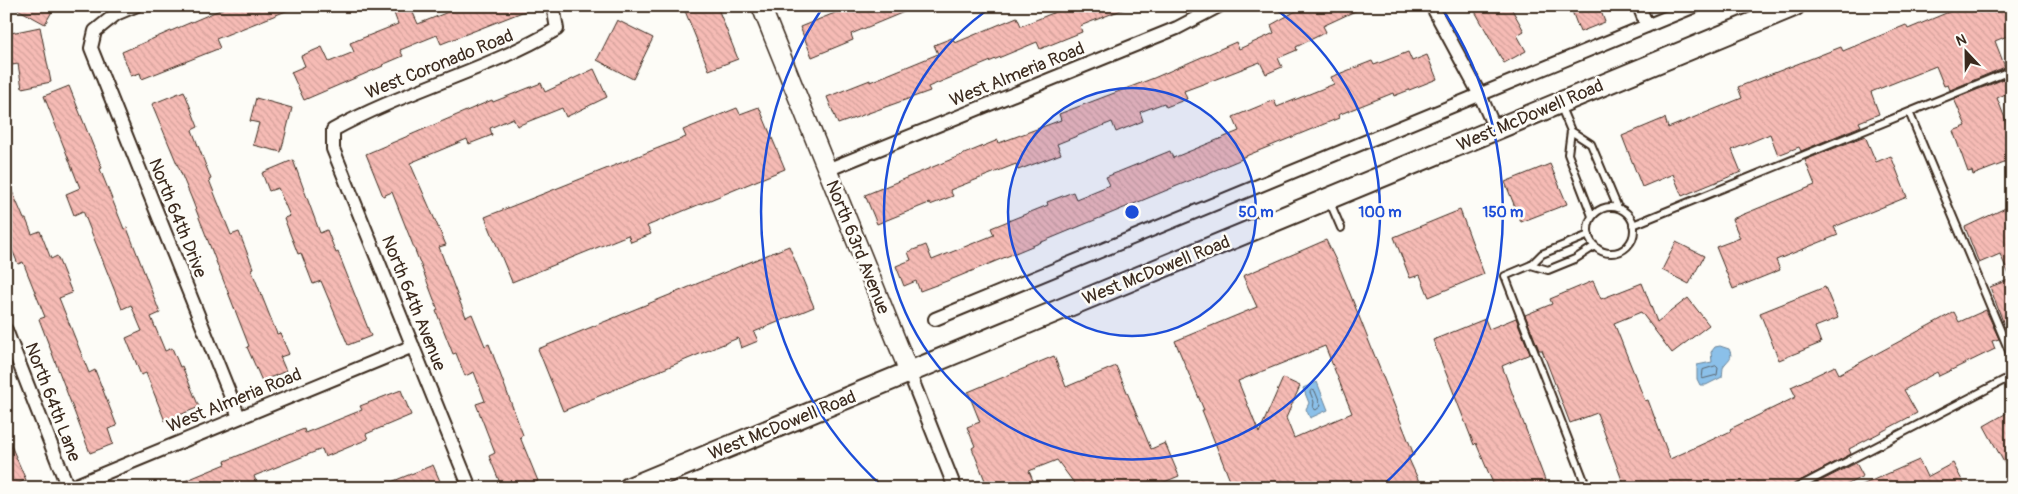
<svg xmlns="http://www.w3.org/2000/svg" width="2018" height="494" viewBox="0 0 2018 494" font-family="Pangolin,sans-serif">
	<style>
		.water { fill: #8bc0e9; stroke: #6b8498 }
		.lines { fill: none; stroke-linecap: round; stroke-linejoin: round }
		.shore { stroke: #5b666f; stroke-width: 1 }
		.building { fill: url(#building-back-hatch); stroke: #3b2a1e; fill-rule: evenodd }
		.lane-casing { stroke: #3b2a1e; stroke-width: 10 }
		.street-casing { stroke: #3b2a1e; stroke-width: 16 }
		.secondary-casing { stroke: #3b2a1e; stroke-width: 21 }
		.primary-casing { stroke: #3b2a1e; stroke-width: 24 }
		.lane { stroke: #fdfcf7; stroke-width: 6 }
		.street { stroke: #fdfcf7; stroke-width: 12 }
		.secondary { stroke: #fdfcf7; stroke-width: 18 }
		.primary { stroke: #fdfcf7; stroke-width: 20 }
		.ring { fill: none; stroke: #1d4ed8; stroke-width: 2.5 }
		.labels { text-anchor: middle; stroke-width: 5; stroke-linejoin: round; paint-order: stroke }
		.street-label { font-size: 18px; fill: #3b2a1e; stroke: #fdfcf7 }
		.centre { fill: #1d4ed8; stroke: #fdfcf7; stroke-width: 2.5 }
		.ring-label { font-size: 15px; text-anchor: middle; font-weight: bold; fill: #1d4ed8; stroke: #fdfcf7; stroke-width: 5; stroke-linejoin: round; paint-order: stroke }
	</style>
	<defs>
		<pattern id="building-back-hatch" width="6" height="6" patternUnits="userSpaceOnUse" patternTransform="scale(1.25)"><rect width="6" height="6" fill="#f6bbb5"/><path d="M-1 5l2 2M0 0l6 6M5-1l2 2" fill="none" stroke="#d4a19b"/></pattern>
	</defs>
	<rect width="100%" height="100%" fill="#fdfcf7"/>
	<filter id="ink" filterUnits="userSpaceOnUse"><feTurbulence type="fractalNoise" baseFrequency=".02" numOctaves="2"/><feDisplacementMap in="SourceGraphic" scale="10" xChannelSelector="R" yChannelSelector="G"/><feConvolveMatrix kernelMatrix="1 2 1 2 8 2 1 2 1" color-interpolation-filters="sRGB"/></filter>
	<g filter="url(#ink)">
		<path class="water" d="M1720,346L1729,349C1733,357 1730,358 1725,364C1722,367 1723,373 1722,377L1706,385H1700L1697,379V365L1712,362L1711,352L1715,347Z
			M1317,382L1328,410L1310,418L1306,409L1309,403L1303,388Z"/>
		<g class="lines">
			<path class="shore" d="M1716,366L1718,368L1717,375L1702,379L1703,370Z
				M1312,390L1315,391L1321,406L1316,410L1313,408L1314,402L1310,392Z"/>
		</g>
		<path class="building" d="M12,6H55L45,24Z
			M229,6L296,7L216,39L220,48L142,79L140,73L131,76L122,52Z
			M410,6L418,24L463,6L535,7L441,44L437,35L400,50L403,56L382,65L383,66L304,100L291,72L305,66L301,56L322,47L329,62L354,52L350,43L398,24L394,13Z
			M683,6H717L738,59L709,70Z
			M852,6H916V7L851,34L853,40L812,57L800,27Z
			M1070,6L1129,7L1080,26L1082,32L1040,49L1037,42L928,87L930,91L838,124L827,97L870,80V82L938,54L934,45L952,38L955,43L1017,17L1021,26Z
			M1305,6H1366L1323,26L1326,32L1296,47L1297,50L1278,58L1282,67L1266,74L1260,62L1211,81L1184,91L1187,99L1166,107L1164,103L1140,112L1143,121L1116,132L1112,122L1057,144L1061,154L1018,170L1016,164L950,190L953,196L930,205L929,203L877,224L865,195L998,140L999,143L1061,120L1059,114L1154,78L1236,42L1239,49L1274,33L1271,25Z
			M1472,6H1510L1524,31L1517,35L1526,51L1504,63Z
			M1570,6H1599L1605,22L1580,32Z
			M1963,6H2012V34L1995,41L2005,67L1950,90L1948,85L1944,86L1936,66L1871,92L1879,114L1859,122L1861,126L1801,151L1799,147L1778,155L1770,134L1732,150L1741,172L1682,196L1673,174L1642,187L1622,136L1665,118L1668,128L1742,98L1738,87L1841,47L1843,51L1906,25L1908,29Z
			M617,20L653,38L633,79L597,60Z
			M40,27L51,82L22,88L18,64L12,65L6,34Z
			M1408,52L1412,61L1427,55L1437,79L1394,96L1393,93L1338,115L1339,118L1241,158L1242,159L955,278L920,291L916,281L904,286L896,266L911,260L908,252L926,245L932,260L994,235L991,228L1048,205L1047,202L1073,192L1076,199L1110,185L1106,177L1170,151L1173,158L1239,131L1233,117L1274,100L1277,107L1334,84L1331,77L1372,61L1374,65Z
			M594,69L607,97L566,117L562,108L517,126L513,118L490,128L492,135L469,144L467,139L410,163L446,245L439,247L456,292L466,317L472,314L485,346L489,344L523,435L520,437L538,481L522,488H502L489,456L495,453L476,404L485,401L474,372L465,376L456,353L453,354L436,311L438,310L420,263L392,192L383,196L366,154L492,100L493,102L541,83L545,92Z
			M2009,77L2012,91L1997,98L2012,136V160L1973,175L1972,171L1968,172L1953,131L1966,126L1954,99Z
			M69,86L102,168L100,169L124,229L127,228L160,313L151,317L165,351L172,348L180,367L182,366L199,407L165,421L146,373L141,375L126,338L142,331L131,305L122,309L83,211L74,215L66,194L80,188L44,96Z
			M184,91L198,127L192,130L211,179L209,180L231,235L239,232L253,268L251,269L277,334L280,333L289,354L280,357L286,371L262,381L247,347L249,346L191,197L152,104Z
			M256,98L292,108L281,152L253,145L259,123L250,121Z
			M759,107L785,169L647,226L651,234L631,242L628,235L512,282L485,217L686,137L683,130L737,108L740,114Z
			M1865,136L1876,162L1891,156L1907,197L1834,227L1838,235L1776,260L1780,270L1733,289L1716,247L1740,238L1732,219L1815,185L1805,160Z
			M293,160L320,233L327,230L336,253L338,252L371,336L348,345L321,281L313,284L301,253L298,254L284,218L290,216L278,188L269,191L262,173Z
			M1550,164L1567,204L1521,222L1505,182Z
			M6,177L24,219H26L32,234L40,231L51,259L57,256L72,293L59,298L89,373L95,370L117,426L108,429L113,444L90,453L39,319L45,317L23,262L18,264L6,235Z
			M2012,205V334L2008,335L1990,287L2011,279L2000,254L1979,263L1965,227Z
			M1460,210L1484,274L1429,297L1420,275L1410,278L1394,237Z
			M1326,240L1341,271L1414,455L1408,457L1422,488H1233L1202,410H1204L1175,341L1257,307L1243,276ZM1325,346L1352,413L1294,438L1286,418L1300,386L1283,378L1259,433L1238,381Z
			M1676,242L1704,256L1689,284L1662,270Z
			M789,246L814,307L754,332L758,341L741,348L738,338L563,411L538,349Z
			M1593,281L1601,299L1642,283L1657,322L1688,298L1709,325L1672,353L1641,312L1614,323L1645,401L1648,400L1670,459L1731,431L1730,429L1796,397L1791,387L1835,366L1839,374L1954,312L1959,322L1986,310L1999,339L1992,341L1995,349L1939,376L1937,372L1904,390L1917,413L1849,449L1851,454L1794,484L1791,488H1625L1597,413L1570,423L1542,350H1539L1525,315L1552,304L1550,299Z
			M1825,287L1838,318L1815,327L1821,343L1779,360L1760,313Z
			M1516,318L1530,354L1502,366L1548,488H1495L1476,443L1474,445L1433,340L1485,319L1489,329Z
			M1054,356L1066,387L1116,366L1151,449L1165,443L1179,476L1150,488H1075L1074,483L1057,460L1029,471L1036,488H988L972,448L975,446L967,427L980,422L968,392Z
			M401,390L411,415L366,434L368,439L325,457L322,449L254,476L257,484L247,488H168L226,464L225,461L304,429L305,433L362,410L360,406Z
			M2012,410V477L1984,426Z
			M6,434L26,480L7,488H6Z
			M1919,460L1927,477L1953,463L1966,488H1855Z
			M1856,463L1863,476L1841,488H1807Z
			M433,465L443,488H379V487Z"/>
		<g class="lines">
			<defs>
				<path id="lane" d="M1560,105L1571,131L1568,154L1592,216
					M1909,112L2012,358
					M1571,131L1591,144L1618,208
					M1329,200L1341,228
					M1588 230a23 23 0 1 1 46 0a23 23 0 1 1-46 0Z
					M1633,225L2012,70
					M1531,265L1548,270L1575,259L1595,246
					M1587,488L1505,276L1531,265L1542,254L1589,235
					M1796,488L2012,376"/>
				<path id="street" d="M135,6L116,14L95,31L91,48L239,417
					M1432,6L1480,95L1495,129
					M1639,6L1647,26
					M827,170L1177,28L1219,6
					M935,319L1695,6
					M6,330L68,488
					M909,372L955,488
					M69,488L413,346
					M470,488L333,149V130C405,90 486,71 557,29L553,6"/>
				<path id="secondary" d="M761,6L909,372"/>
				<path id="primary" d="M629,488L1794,6"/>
			</defs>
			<use href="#lane" class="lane-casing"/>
			<use href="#street" class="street-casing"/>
			<use href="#secondary" class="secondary-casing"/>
			<use href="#primary" class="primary-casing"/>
			<use href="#lane" class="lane"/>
			<use href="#street" class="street"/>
			<use href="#secondary" class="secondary"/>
			<use href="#primary" class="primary"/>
		</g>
	</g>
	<circle cx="1132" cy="212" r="124" fill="#1d4ed8" fill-opacity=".12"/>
	<g class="ring">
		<circle cx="1132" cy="212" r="124"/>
		<path d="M1271 6A248 248 0 1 1 993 6"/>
		<path d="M884 488A371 371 0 0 1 823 7M1441 7A371 371 0 0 1 1380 488"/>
	</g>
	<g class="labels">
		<g class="street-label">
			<text transform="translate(439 64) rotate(-22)" y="6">West Coronado Road</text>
			<text transform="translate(1017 74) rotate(-22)" y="6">West Almeria Road</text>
			<text transform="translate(1530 115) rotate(-23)" y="6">West McDowell Road</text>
			<text transform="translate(178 218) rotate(68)" y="6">North 64th Drive</text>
			<text transform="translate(858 247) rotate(68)" y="6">North 63rd Avenue</text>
			<text transform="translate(1156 270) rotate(-22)" y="6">West McDowell Road</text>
			<text transform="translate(414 303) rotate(68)" y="6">North 64th Avenue</text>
			<text transform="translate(234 400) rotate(-22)" y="6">West Almeria Road</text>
			<text transform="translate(53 402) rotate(69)" y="6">North 64th Lane</text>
			<text transform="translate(782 425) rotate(-22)" y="6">West McDowell Road</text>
		</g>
	</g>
	<circle cx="1132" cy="212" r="8" class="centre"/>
	<g class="ring-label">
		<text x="1256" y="217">50 m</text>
		<text x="1380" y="217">100 m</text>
		<text x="1503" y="217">150 m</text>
	</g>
	<rect width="2018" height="494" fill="none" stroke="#fdfcf7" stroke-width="25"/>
	<rect x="12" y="12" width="1993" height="469" fill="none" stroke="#3b2a1e" stroke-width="2" filter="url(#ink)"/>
	<g transform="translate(1966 52) rotate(338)" stroke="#fdfcf7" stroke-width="4" paint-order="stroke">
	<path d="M0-4L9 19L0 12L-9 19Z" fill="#3b2a1e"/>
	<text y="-8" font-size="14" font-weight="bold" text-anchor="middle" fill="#3b2a1e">N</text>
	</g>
</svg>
